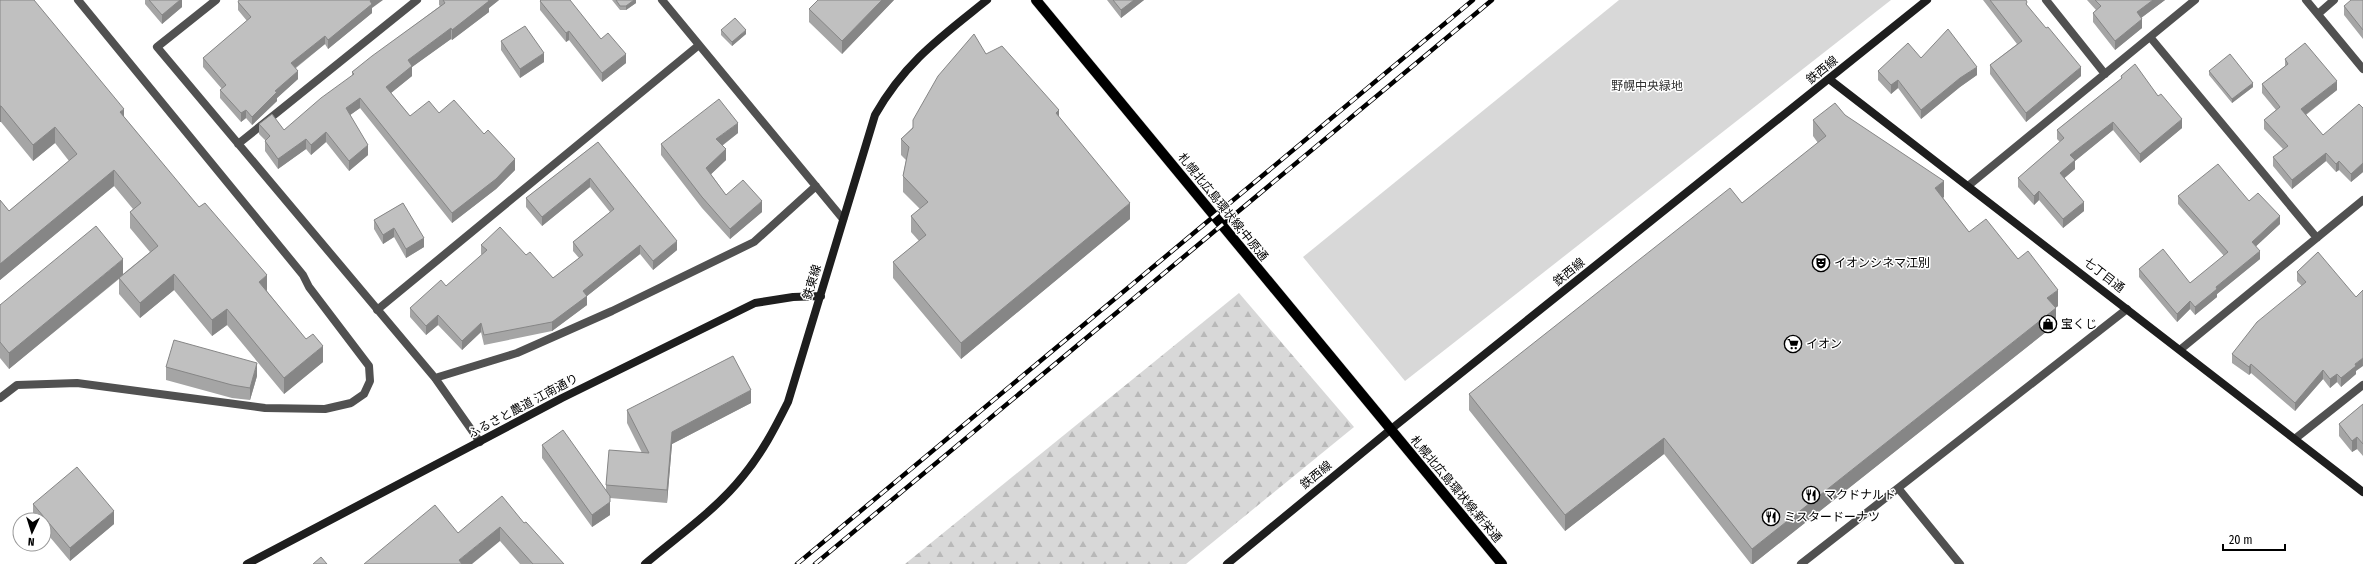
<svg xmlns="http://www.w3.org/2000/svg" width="2363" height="564" viewBox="0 0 2363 564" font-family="'Fira Sans Condensed','Noto Sans JP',sans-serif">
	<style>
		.forest { fill: url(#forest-firs) }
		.park { fill: #d8d8d8 }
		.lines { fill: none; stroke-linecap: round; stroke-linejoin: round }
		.primary-casing { stroke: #dbdbdb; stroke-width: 11 }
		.street { stroke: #515151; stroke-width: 8 }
		.secondary { stroke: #1e1e1e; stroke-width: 8 }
		.primary { stroke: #000; stroke-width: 10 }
		.rail-casing { stroke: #000; stroke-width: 4.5 }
		.rail { stroke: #fff; stroke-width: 3; stroke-dasharray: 9; stroke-linecap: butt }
		.wall { fill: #a5a5a5 }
		.shaded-wall { fill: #868686 }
		.building { fill: #c0c0c0; stroke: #868686 }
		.labels { text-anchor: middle; stroke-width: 3; stroke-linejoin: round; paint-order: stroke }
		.street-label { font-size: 12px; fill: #000; stroke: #fff }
		.park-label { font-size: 12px; fill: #2f2f2f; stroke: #fff }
		.poi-label { font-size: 12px; fill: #000; stroke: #fff; text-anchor: start }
	</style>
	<defs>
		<pattern id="forest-firs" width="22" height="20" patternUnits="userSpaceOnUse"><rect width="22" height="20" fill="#d8d8d8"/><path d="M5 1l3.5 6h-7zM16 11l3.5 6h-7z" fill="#b8b8b8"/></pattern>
	</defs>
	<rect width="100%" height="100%" fill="#fff"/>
	<path class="forest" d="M1239,293L1354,427L1186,564H905Z"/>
	<path class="park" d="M1619,0H1891L1405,381L1303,257Z"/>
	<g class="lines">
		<defs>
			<path id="primary" d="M1036,0L1502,564"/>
		</defs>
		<use href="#primary" class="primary-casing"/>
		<path class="street" d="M216,0L157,47L435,378L480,442
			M662,0L843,219
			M2046,0L2105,74
			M2306,0L2363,69
			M2318,14L2334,0
			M2150,37L2317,238
			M238,144L417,0
			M1968,186L2195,0
			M377,310L699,45
			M2181,349L2363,200
			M435,378L517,353L612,311L754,242L816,186
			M0,398L17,385L77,383L265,408L325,409L351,403L364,394L370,381L369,366L309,287L303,275L78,0
			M2296,438L2363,385
			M1898,488L1960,564
			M1801,564L2127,309"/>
		<path class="secondary" d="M1829,79L2363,492
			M247,564L562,398L755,303L793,297L821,296
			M645,564C678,536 716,510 743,476C762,453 775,428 788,402L875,115C905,62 941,37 987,0
			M1227,564L1390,430L1927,0"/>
		<use href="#primary" class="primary"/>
		<defs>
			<path id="rail" d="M797,564L1473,0
				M815,564L1492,0"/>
		</defs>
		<use href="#rail" class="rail-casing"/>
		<use href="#rail" class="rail"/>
	</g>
	<path class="wall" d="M0,0L124,117L267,291L323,362L284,394L227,325L212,336L174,290L140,318L119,294V279L9,369L0,358V305L123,274L150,252L130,228V212L133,209L114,186L0,280V200L9,211L69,161L55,143L33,161L1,122Z
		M145,0H182V7L162,24L145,4Z
		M439,0H499L489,8V12L452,40L451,39L412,67V76L391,93L410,116L439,113L484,134L515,170L496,189L452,223L360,108L350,115L368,155L349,171L326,142L311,155L306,149L278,169L265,151V140L259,134V124L284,130L352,76V72L440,6L439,5Z
		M612,0H636V3L626,10H620Z
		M894,0L842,54L809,22V9Z
		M1107,0H1144L1121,18Z
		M1983,0H2026L2027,6L2081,76L2026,122L1990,74V65L2017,44Z
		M2087,0H2165L2141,18L2142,28L2115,50L2093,22V13L2096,10Z
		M2363,0V39L2344,15V6Z
		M540,1L601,39L626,63L602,82L569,40L566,42L540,10Z
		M238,2L372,8V13L328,49L325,44L296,68L298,79L277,98V101L252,125L246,118L241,122L220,98V90L222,89L203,67V58L247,21L238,10Z
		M721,30L746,34L732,46L721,35Z
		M501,41L544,62L520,78L501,50Z
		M986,54L1059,118L1130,219L961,359L893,278V262L919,241L911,232V216L920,209L903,192V176L906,160L901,155V139Z
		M1921,58L1977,75L1960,87L1921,119L1898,88L1891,94L1878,80V71Z
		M2285,59L2337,90L2306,115L2323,135L2363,108V172L2351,182L2339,170L2336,172L2326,161L2292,189L2273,166V157L2283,149L2264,129V120L2276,110L2262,93V84L2285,66Z
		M2209,71L2253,87L2232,103L2209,75Z
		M2121,76L2158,96L2182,128L2140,163L2113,130L2075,161V169L2064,178L2084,211L2063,228L2039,200L2034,205L2018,187V178L2060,142L2057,139V130L2121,79Z
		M1845,115L1944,197L1943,198L1969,232L2018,259L2058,306L2055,308L2056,324L1753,564H1751L1664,454L1565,531L1469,410V394L1742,203L1818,143L1813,136V120Z
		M738,133L722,146L726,160L711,174L726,195L762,212L730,239L702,208L661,155V144Z
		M598,142L677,250L653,270L640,254L587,296V305L552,331L484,345L481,332L462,350L438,325L426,335L410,317V308L446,286L482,255L481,254V245L526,255L553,278L579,258L573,251V242L610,212L590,187L542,226L526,207V198Z
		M2178,196L2249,201L2280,224L2256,246L2260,259L2217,294V297L2195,315L2190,309L2177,322L2139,277V269L2190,283L2224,256L2178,204Z
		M403,203L424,247L406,258L394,237L383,244L374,229V220Z
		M2318,252L2356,371V374L2341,387L2337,382L2330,388L2323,379L2295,411L2251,373L2249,375L2232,363V354L2302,286L2297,281V272Z
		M166,367L257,376L250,400L232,398L166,380Z
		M751,403L672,444L667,503L610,498V515L592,527L542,458V445L606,491V485L642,453L627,423V410Z
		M2363,404V456L2357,449L2352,452L2339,436V424Z
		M33,504L114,524L70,561L44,530V520H36L33,517Z
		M524,523L564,564H520L500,541L458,533Z"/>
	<path class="shaded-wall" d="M180,0H182V7L162,24V15Z
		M371,0H383L372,8V13L328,49V40Z
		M487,0H499L489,8V12L452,40V30Z
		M634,0H636V3L626,10V6Z
		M882,0H894L842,54V41Z
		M1134,0H1144L1121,18V10Z
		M2153,0H2165L2137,21V12Z
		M2142,19V28L2115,50V41Z
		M451,28V39L412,67V76L386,97V87L408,60Z
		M746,30V34L732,46V42Z
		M569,31V40L566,42V33Z
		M325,36V44L291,71V63Z
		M544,53V62L520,78V69Z
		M626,54V63L602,82V73Z
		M1977,67V75L1960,87L1921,119V110L1960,78Z
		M2081,67V76L2026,122V113Z
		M298,71V79L277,98V101L252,125V117L275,91Z
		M1898,80V88L1891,94V85Z
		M2337,81V90L2301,118V109Z
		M2253,83V87L2232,103V99Z
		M360,98V108L346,118V108Z
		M0,106H1V122H0Z
		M124,109V125L120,112Z
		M246,110V118L241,122V113Z
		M1059,110V126L1056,113Z
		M2182,119V128L2140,163V154Z
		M2113,122V130L2075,161V169L2060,182V173L2070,155Z
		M738,123V133L716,150V139Z
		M55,127V143L33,161V145Z
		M326,132V142L311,155V145Z
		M306,139V149L278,169V159Z
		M368,145V155L349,171V161Z
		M726,149V160L706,179V168Z
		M2326,153V161L2292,189V180Z
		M515,159V170L496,189L452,223V213Z
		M2339,161V170L2336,172V164Z
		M2363,163V172L2351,182V174Z
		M114,170V186L0,280V264Z
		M590,178V187L542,226V217Z
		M1944,181V197L1935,204V188Z
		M2039,191V200L2034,205V196Z
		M762,201V212L730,239V229Z
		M2084,202V211L2063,228V219Z
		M1130,203V219L961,359V343Z
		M2280,216V224L2252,250V242Z
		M394,228V237L383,244V235Z
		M424,238V247L406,258V249Z
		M677,241V250L653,270V261Z
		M640,245V254L587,296V305L552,331V322L583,291Z
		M2260,251V259L2217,294V297L2195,315V307L2216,287Z
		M123,259V275L9,369V353Z
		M174,274V290L140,318V303Z
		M267,275V291L259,298V282Z
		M2058,290V306L2047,314V298Z
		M2190,301V309L2177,322V314Z
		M2056,308V324L1753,564H1752V549Z
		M227,309V325L212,336V320Z
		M438,315V325L426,335V326Z
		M481,323V332L462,350V341Z
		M323,346V362L284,394V378Z
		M2363,358V366L2356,371V374L2341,387V378L2355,364Z
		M257,363V376L250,400V388Z
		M2251,364V373L2249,375V367Z
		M2323,370V379L2295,411V403Z
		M2337,374V382L2330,388V379Z
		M751,390V403L672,444L667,503V490L672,432Z
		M2357,437V449L2352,452V441Z
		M1664,438V454L1565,531V515Z
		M610,502V515L592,527V515Z
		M114,511V524L70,561V548Z
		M500,527V541L472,564H459V560Z"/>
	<path class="building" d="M0,0H34L124,109L120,112L199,207L205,203L267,275L259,282L306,339L313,334L323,346L284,378L227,309L212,320L174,274L140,303L119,278L158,246L130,212L141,203L114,170L0,264V200L9,211L77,154L55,127L33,145L1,106H0Z
		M149,0H180L162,15Z
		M239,0H371L370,1L372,4L328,40L325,36L291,63L298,71L275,91L277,92L252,117L246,110L241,113L220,90L226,85L203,58L251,17L238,2Z
		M443,0H488L489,1L452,30L451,28L408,60L412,66L386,87L410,116L429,101L439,113L454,100L484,134L488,130L515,159L496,179L452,213L360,98L346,108L368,145L349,161L326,132L311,145L306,139L278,159L265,141L270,136L259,124L272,114L284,130L321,98L354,74L352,72L372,56L445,3Z
		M541,0H570L601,39L608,33L626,54L602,73L569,31L566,33L540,1Z
		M616,0H634L626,6H620Z
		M818,0H882L842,41L809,9Z
		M1113,0H1134L1121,10Z
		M1990,0H2026L2027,2L2026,4L2046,28L2048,27L2081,67L2026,113L1990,65L2022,41Z
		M2095,0H2153L2137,12L2142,19L2115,41L2093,13L2101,6Z
		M2351,0H2363V30L2344,6Z
		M735,18L746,30L732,42L721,30Z
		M525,26L544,53L520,69L501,41Z
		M1948,29L1977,67L1960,78L1921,110L1898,80L1891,85L1878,71L1908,43L1921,58Z
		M974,34L986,54L1002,46L1059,110L1056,113L1130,203L961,343L893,262L926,235L911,216L928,202L903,176L909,147L901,139L913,128V120L938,76Z
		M2305,43L2337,81L2301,109L2323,135L2359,104L2363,108V163L2351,174L2339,161L2336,164L2326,153L2292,180L2273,157L2288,146L2264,120L2280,107L2262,84L2288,64L2285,59Z
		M2230,54L2253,83L2232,99L2209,71Z
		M2135,64L2158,96L2161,94L2182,119L2140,154L2113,122L2070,155L2075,160L2060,173L2084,202L2063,219L2039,191L2034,196L2018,178L2064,138L2057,130L2122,78L2121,76Z
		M719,99L738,123L716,139L726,149L706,168L726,195L743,180L762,201L730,229L702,197L661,144Z
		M1835,103L1845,115L1944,181L1935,188L1969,232L1986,219L2018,259L2028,251L2058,290L2047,298L2056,308L1752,549L1664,438L1565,515L1469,394L1730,188L1742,203L1826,136L1813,120Z
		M598,142L677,241L653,261L640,245L583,291L587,296L552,322L484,335L481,323L462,341L438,315L426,326L410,308L441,280L446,286L487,250L481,245L500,227L526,255L530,252L553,278L583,255L573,242L614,209L590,178L542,217L526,198Z
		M2218,164L2249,201L2258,193L2280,216L2252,242L2260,251L2216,287L2217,289L2195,307L2190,301L2177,314L2139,269L2163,249L2190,283L2228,252L2178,196Z
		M403,203L424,238L406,249L394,228L383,235L374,220Z
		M96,226L123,259L9,353L0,342V305Z
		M2318,252L2356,297L2363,290V358L2355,364L2356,366L2341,378L2337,374L2330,379L2323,370L2295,403L2251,364L2249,367L2232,354L2257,322L2306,282L2297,272Z
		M174,340L257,363L250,388L232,385L166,367Z
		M733,356L751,390L672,432L667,490L606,485L609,450L649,453L627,410Z
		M2363,404V444L2357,437L2352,441L2339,424Z
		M563,430L610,496V502L592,515L542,445Z
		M77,467L114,511L70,548L33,504Z
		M502,496L524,523L526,522L564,564H533L500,527L459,560L462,564H364L435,505L458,533Z
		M321,557L327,564H313Z"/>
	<defs>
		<symbol id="theatre-ring" viewBox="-11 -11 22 22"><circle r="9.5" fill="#fff" stroke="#000" stroke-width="1.5"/><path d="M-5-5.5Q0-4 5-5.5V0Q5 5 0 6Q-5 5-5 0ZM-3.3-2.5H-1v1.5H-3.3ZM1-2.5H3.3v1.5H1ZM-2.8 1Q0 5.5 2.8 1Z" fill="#000"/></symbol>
		<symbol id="shop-ring" viewBox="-11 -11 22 22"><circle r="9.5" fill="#fff" stroke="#000" stroke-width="1.5"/><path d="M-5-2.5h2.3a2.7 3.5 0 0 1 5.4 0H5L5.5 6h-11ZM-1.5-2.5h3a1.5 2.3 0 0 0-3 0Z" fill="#000"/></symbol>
		<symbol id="supermarket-ring" viewBox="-11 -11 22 22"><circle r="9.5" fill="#fff" stroke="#000" stroke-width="1.5"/><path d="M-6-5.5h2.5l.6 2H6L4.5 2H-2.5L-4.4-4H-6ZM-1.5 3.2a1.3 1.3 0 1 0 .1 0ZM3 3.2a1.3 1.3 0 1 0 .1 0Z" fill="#000"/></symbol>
		<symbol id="restaurant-ring" viewBox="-11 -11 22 22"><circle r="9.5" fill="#fff" stroke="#000" stroke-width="1.5"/><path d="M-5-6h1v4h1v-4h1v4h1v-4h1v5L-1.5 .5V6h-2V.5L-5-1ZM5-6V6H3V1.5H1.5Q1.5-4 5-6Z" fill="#000"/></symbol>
	</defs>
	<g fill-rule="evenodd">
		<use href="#theatre-ring" x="1811" y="253" width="20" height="20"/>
		<use href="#shop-ring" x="2038" y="314" width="20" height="20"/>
		<use href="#supermarket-ring" x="1783" y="334" width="20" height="20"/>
		<use href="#restaurant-ring" x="1801" y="485" width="20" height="20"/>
		<use href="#restaurant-ring" x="1761" y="507" width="20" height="20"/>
	</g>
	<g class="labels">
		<g class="street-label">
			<text transform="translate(1822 70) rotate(-39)" y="4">鉄西線</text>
			<text transform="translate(1223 207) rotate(51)" y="4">札幌北広島環状線;中原通</text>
			<text transform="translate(1569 272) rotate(-39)" y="4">鉄西線</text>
			<text transform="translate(2104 275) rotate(38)" y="4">七丁目通</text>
			<text transform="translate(812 282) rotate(-73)" y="4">鉄東線</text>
			<text transform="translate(523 406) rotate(-28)" y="4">ふるさと農道 江南通り</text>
			<text transform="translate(1316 475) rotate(-39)" y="4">鉄西線</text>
			<text transform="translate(1456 489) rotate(50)" y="4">札幌北広島環状線;新栄通</text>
		</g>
		<g class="park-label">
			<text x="1647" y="90">野幌中央緑地</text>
		</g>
		<g class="poi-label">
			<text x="1834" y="267">イオンシネマ江別</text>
			<text x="2061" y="328">宝くじ</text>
			<text x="1806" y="348">イオン</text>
			<text x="1824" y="499">マクドナルド</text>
			<text x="1784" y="521">ミスタードーナツ</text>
		</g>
	</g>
	<g transform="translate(32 532) rotate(184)"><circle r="19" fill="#ffffff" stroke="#999999"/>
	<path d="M0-3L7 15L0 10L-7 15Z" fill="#000000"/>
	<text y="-6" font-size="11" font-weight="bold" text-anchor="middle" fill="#000000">N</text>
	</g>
	<path d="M2223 544v6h62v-6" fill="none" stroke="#000000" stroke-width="2"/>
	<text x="2229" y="544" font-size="12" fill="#000000" stroke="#ffffff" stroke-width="3" paint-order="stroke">20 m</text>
</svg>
